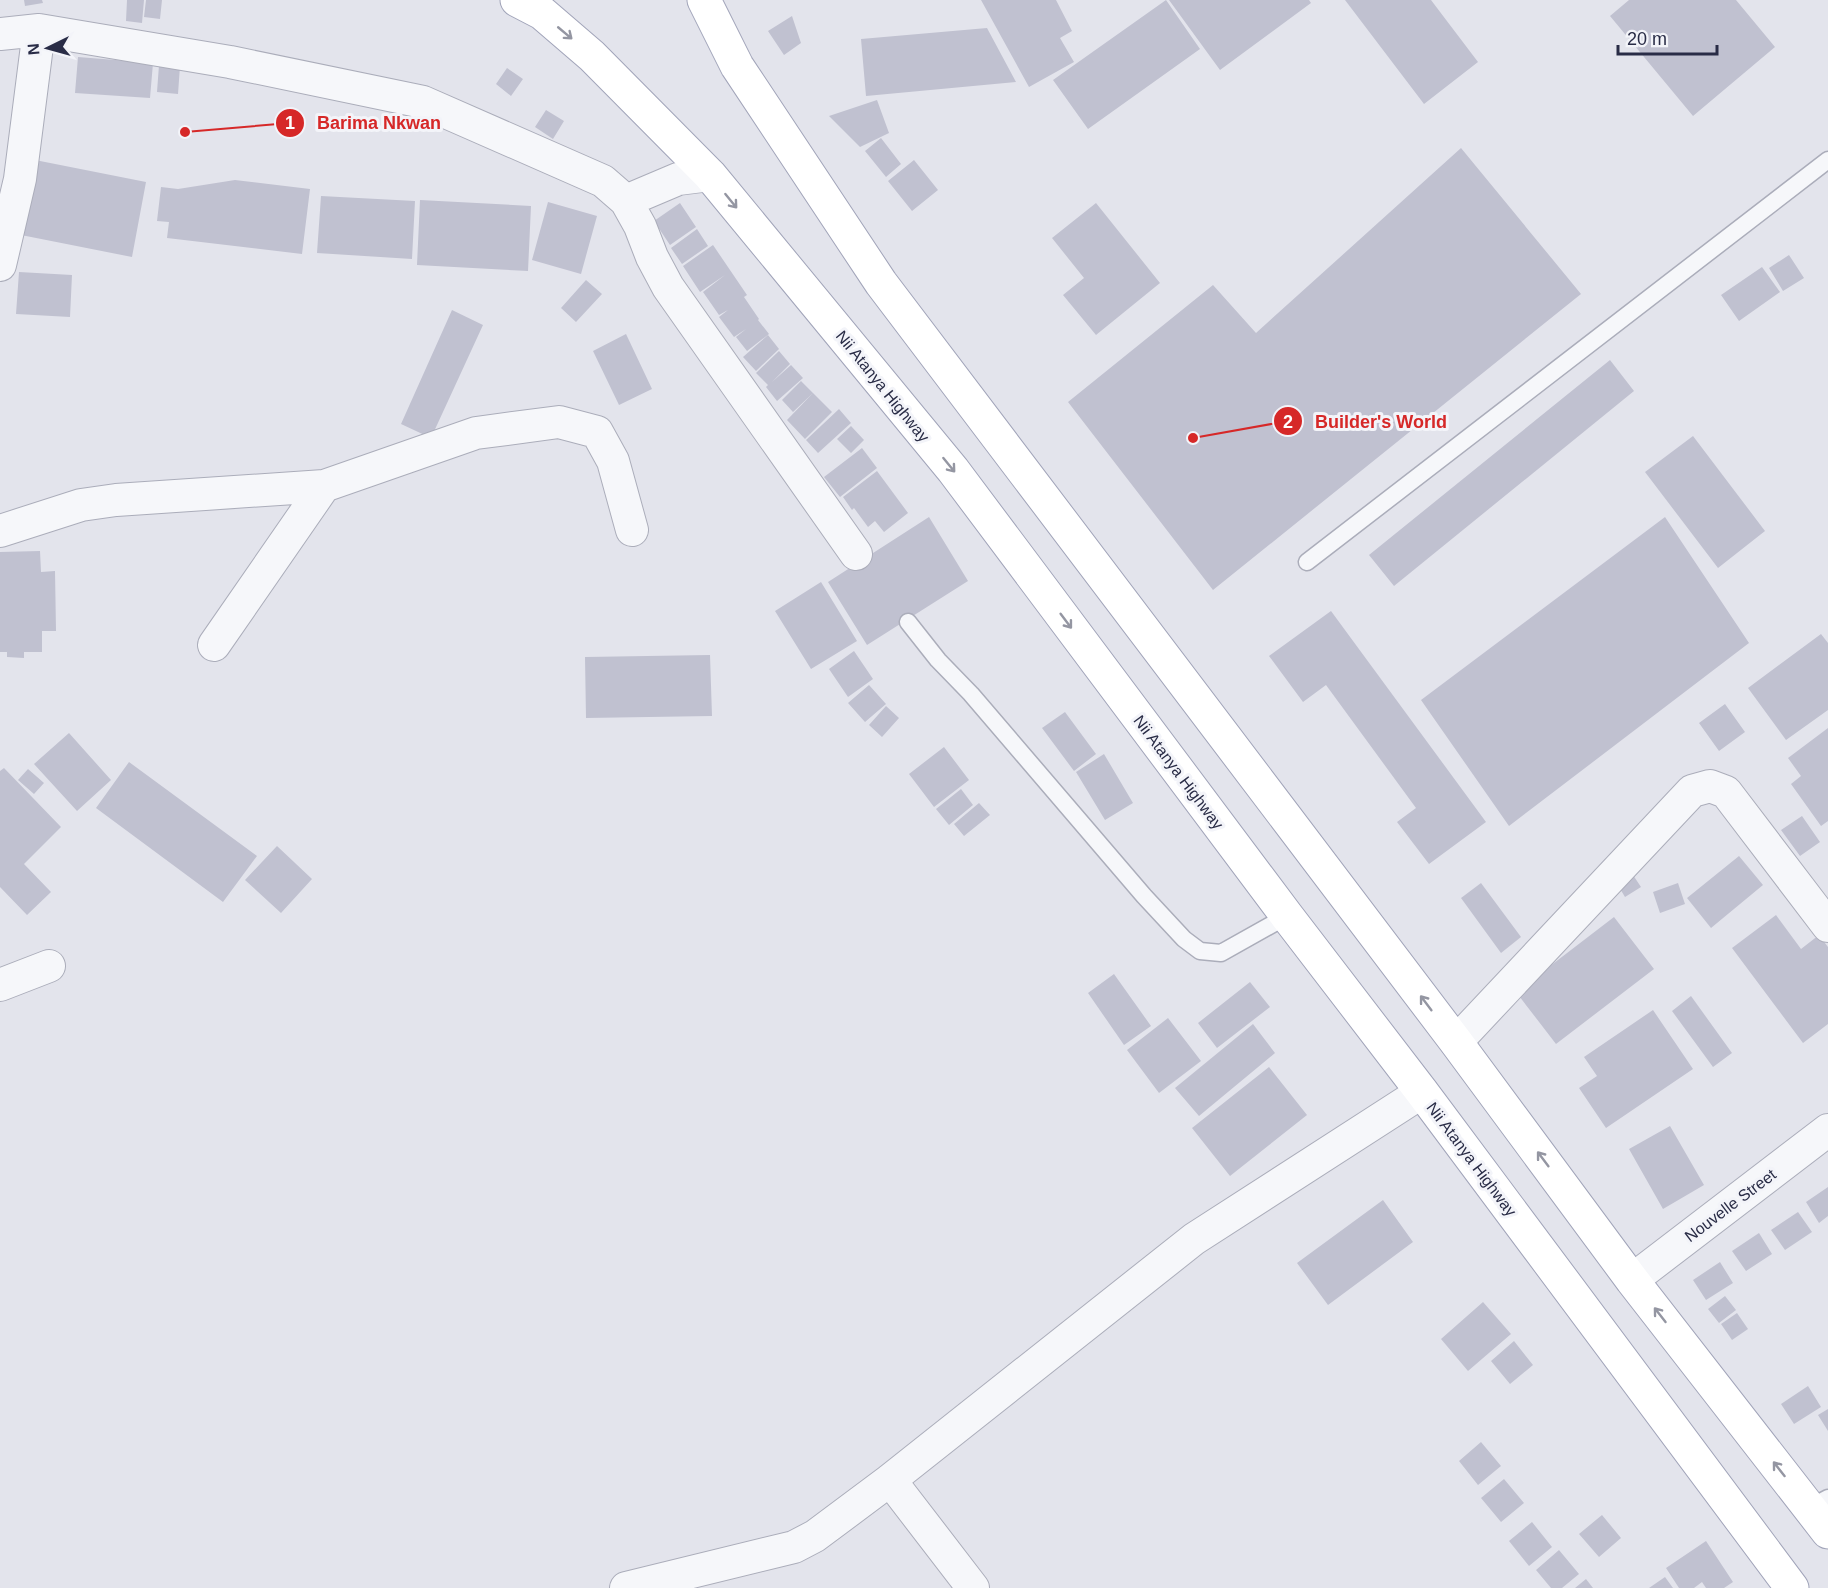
<svg xmlns="http://www.w3.org/2000/svg" width="1828" height="1588" viewBox="0 0 1828 1588" font-family="Helvetica,sans-serif">
	<style>
		.building { fill: #c0c1d0 }
		.lines { fill: none; stroke-linecap: round; stroke-linejoin: round }
		.service-casing { stroke: #abadba; stroke-width: 19 }
		.minor-casing { stroke: #abadba; stroke-width: 34 }
		.primary-casing { stroke: #a1a4b9; stroke-width: 35 }
		.service { stroke: #f6f7fa; stroke-width: 16 }
		.minor { stroke: #f6f7fa; stroke-width: 32 }
		.primary { stroke: #fff; stroke-width: 33 }
		.oneway { stroke: #9496a2 }
		.labels { text-anchor: middle; stroke-width: 6; stroke-linejoin: round; paint-order: stroke }
		.street-label { font-size: 16px; fill: #292c46; stroke: #f3f4f9 }
		.leader { fill: none; stroke: #d62828; stroke-width: 2 }
		.callout-dot { fill: #d62828; stroke: #f3f4f9; stroke-width: 2 }
		.mark-label { font-size: 18px; text-anchor: middle; font-weight: bold; fill: #fff }
		.callout-label { font-size: 18px; text-anchor: middle; font-weight: bold; fill: #d62828; stroke: #f3f4f9; stroke-width: 6; stroke-linejoin: round; paint-order: stroke }
	</style>
	<rect width="100%" height="100%" fill="#e3e4ec"/>
	<path class="building" d="M24,0H42L43,3L25,6Z
		M127,0H144L142,23L126,21Z
		M146,0H162L160,19L144,17Z
		M981,0H1056L1072,31L1060,38L1074,62L1029,87Z
		M1166,0L1200,49L1088,129L1053,80Z
		M1169,0H1309L1311,3L1220,70Z
		M1345,0H1431L1478,62L1424,104Z
		M1629,0H1736L1775,47L1693,116L1610,16Z
		M792,16L801,43L784,55L768,31Z
		M987,28L1016,82L866,96L861,39Z
		M78,57L153,63L150,98L75,93Z
		M159,65L180,66L178,94L157,92Z
		M507,68L523,79L511,96L496,84Z
		M877,100L889,133L860,147L829,116Z
		M546,110L564,121L553,139L535,127Z
		M881,138L901,164L886,177L865,151Z
		M1461,148L1581,294L1213,590L1068,402L1213,285L1256,333Z
		M35,160L146,182L132,257L21,235Z
		M914,160L938,190L912,211L888,181Z
		M235,180L310,189L302,254L167,238L169,222L157,221L161,187L178,189Z
		M321,196L415,201L412,259L317,253Z
		M420,200L531,206L528,271L417,265Z
		M548,202L597,216L581,274L532,260Z
		M680,203L696,227L670,245L654,221Z
		M1096,203L1160,283L1096,335L1063,295L1084,278L1052,238Z
		M697,229L708,246L682,264L671,248Z
		M713,245L747,295L744,297L759,319L758,320L769,334L747,351L736,337L746,329L734,337L719,317L728,310L719,315L703,292L725,275L700,292L683,266Z
		M1789,255L1804,278L1783,291L1769,268Z
		M1762,267L1780,292L1739,321L1721,295Z
		M19,272L72,275L70,317L16,314Z
		M586,280L602,294L576,322L561,308Z
		M452,310L483,325L431,438L401,424Z
		M626,334L652,389L619,405L593,351Z
		M768,335L779,349L756,371L743,357Z
		M779,351L790,364L772,382L791,365L803,378L777,401L766,387L768,385L756,373Z
		M1610,360L1634,391L1394,586L1369,555Z
		M801,381L813,393L793,412L782,400Z
		M813,393L832,412L805,439L787,420Z
		M839,409L851,423L818,453L806,440Z
		M851,426L864,440L851,453L837,439Z
		M1693,436L1765,531L1718,568L1645,472Z
		M862,448L877,468L840,497L824,477Z
		M877,471L908,513L884,532L875,521L868,527L854,508L852,510L843,497Z
		M929,517L968,581L867,645L828,582Z
		M1665,517L1749,643L1509,826L1421,700Z
		M40,551L41,572L55,571L56,631H42V652H24V658L7,657V652H0V552Z
		M821,582L857,641L811,669L775,611Z
		M1331,611L1486,822L1429,864L1397,822L1416,808L1326,685L1303,702L1269,656Z
		M1821,634L1828,643V710L1786,740L1748,688Z
		M854,651L873,679L848,697L829,669Z
		M710,655L712,716L586,718L585,657Z
		M869,685L886,704L865,722L848,703Z
		M1725,704L1745,732L1719,751L1699,723Z
		M886,706L899,718L882,737L869,725Z
		M1065,712L1096,754L1074,771L1042,728Z
		M1828,728V821L1821,826L1791,784L1801,776L1788,758Z
		M69,733L111,780L77,811L34,764Z
		M944,747L969,780L934,807L909,774Z
		M1104,754L1133,803L1105,820L1076,772Z
		M129,762L257,856L223,902L96,808Z
		M4,768L61,827L24,864L51,892L27,915L0,887V771Z
		M28,769L44,783L34,794L18,780Z
		M961,789L973,805L949,825L936,809Z
		M979,803L990,815L964,836L954,824Z
		M1802,816L1820,842L1800,856L1781,830Z
		M277,846L312,879L281,913L245,880Z
		M1739,856L1763,885L1711,928L1687,898Z
		M1631,872L1641,887L1625,897L1616,882Z
		M1481,883L1521,937L1501,953L1461,898Z
		M1678,883L1685,904L1660,913L1653,892Z
		M1776,915L1801,949L1819,935L1828,947V1024L1803,1043L1732,948Z
		M1614,917L1654,969L1556,1044L1516,992Z
		M1114,974L1151,1026L1124,1045L1088,993Z
		M1250,982L1270,1007L1217,1048L1198,1023Z
		M1691,996L1732,1053L1713,1067L1672,1011Z
		M1653,1010L1693,1069L1606,1128L1579,1088L1597,1076L1584,1057Z
		M1168,1018L1201,1061L1159,1093L1127,1050Z
		M1253,1024L1275,1053L1199,1116L1175,1088Z
		M1269,1067L1307,1115L1230,1176L1192,1128Z
		M1670,1126L1704,1185L1663,1209L1629,1149Z
		M1828,1187V1216L1819,1223L1806,1202Z
		M1383,1200L1413,1242L1328,1305L1297,1263Z
		M1798,1212L1812,1232L1785,1250L1771,1230Z
		M1759,1233L1772,1254L1746,1271L1732,1251Z
		M1720,1262L1733,1283L1706,1300L1693,1280Z
		M1725,1296L1736,1310L1719,1323L1708,1309Z
		M1483,1302L1511,1334L1468,1371L1441,1339Z
		M1737,1313L1748,1329L1732,1340L1721,1324Z
		M1514,1341L1533,1365L1510,1384L1491,1361Z
		M1808,1386L1821,1407L1794,1424L1781,1404Z
		M1828,1409V1431L1818,1415Z
		M1481,1442L1501,1466L1478,1485L1459,1461Z
		M1504,1479L1524,1503L1501,1522L1481,1498Z
		M1602,1515L1621,1538L1599,1557L1579,1534Z
		M1532,1522L1552,1547L1529,1566L1509,1541Z
		M1706,1541L1733,1582L1724,1588H1706L1702,1582L1694,1588H1679L1666,1568Z
		M1559,1550L1579,1574L1562,1588H1551L1536,1570Z
		M1665,1577L1673,1588H1649Z
		M1586,1579L1593,1588H1575Z"/>
	<g class="lines">
		<defs>
			<path id="service" d="M1307,562L1828,160
				M908,622L938,660L971,694L1144,896L1184,939L1200,951L1221,953L1287,916
				M1809,1508L1828,1498"/>
			<path id="minor" d="M39,30L230,62L423,102L603,181L626,201L640,226L652,257L668,287L856,554
				M0,34L39,30L20,179L0,265
				M626,201L678,179L710,175
				M0,531L81,505L116,500L324,486L476,433L559,422L597,432L613,461L632,530
				M214,645L324,486
				M0,985L49,966
				M1456,1042L1692,791L1710,786L1726,792L1828,926
				M1632,1280L1828,1130
				M890,1480L973,1588
				M626,1588L794,1547L815,1536L890,1480L1194,1239L1422,1092"/>
			<path id="primary" d="M517,0L542,13L592,56L710,175L953,470L1287,916L1422,1092L1792,1588
				M704,0L737,66L881,283L1456,1042L1632,1280L1828,1532"/>
		</defs>
		<use href="#service" class="service-casing"/>
		<use href="#minor" class="minor-casing"/>
		<use href="#primary" class="primary-casing"/>
		<use href="#service" class="service"/>
		<use href="#minor" class="minor"/>
		<use href="#primary" class="primary"/>
	</g>
	<defs><path id="oneway-shaft" d="M-6 0H5M1.5-3L5.5 0L1.5 3" fill="none" stroke-width="1.6" stroke-linecap="round" stroke-linejoin="round" transform="scale(1.5)"/></defs>
	<g class="oneway">
		<use href="#oneway-shaft" transform="translate(565 33) rotate(40)"/>
		<use href="#oneway-shaft" transform="translate(731 201) rotate(51)"/>
		<use href="#oneway-shaft" transform="translate(949 465) rotate(51)"/>
		<use href="#oneway-shaft" transform="translate(1066 621) rotate(53)"/>
		<use href="#oneway-shaft" transform="translate(1426 1003) rotate(-127)"/>
		<use href="#oneway-shaft" transform="translate(1543 1159) rotate(-127)"/>
		<use href="#oneway-shaft" transform="translate(1660 1315) rotate(-128)"/>
		<use href="#oneway-shaft" transform="translate(1779 1469) rotate(-128)"/>
	</g>
	<g class="labels">
		<g class="street-label">
			<text transform="translate(883 386) rotate(51)" y="6">Nii Atanya Highway</text>
			<text transform="translate(1179 772) rotate(53)" y="6">Nii Atanya Highway</text>
			<text transform="translate(1472 1159) rotate(53)" y="6">Nii Atanya Highway</text>
			<text transform="translate(1730 1205) rotate(-37)" y="6">Nouvelle Street</text>
		</g>
	</g>
	<path class="leader" d="M185 132L290 123M1193 438L1288 421"/>
	<g class="callout-dot">
		<circle cx="185" cy="132" r="6"/>
		<circle cx="1193" cy="438" r="6"/>
		<circle cx="290" cy="123" r="15"/>
		<circle cx="1288" cy="421" r="15"/>
	</g>
	<g class="mark-label">
		<text x="290" y="129">1</text>
		<text x="1288" y="428">2</text>
	</g>
	<g class="callout-label">
		<text x="379" y="129">Barima Nkwan</text>
		<text x="1381" y="428">Builder's World</text>
	</g>
	<g transform="translate(48 48) rotate(265)" stroke="#f3f4f9" stroke-width="4.5" paint-order="stroke">
	<path d="M0-4.5L10 22L0 15L-10 22Z" fill="#292c46"/>
	<text y="-9" font-size="16" font-weight="bold" text-anchor="middle" fill="#292c46">N</text>
	</g>
	<path d="M1618 45v9h99v-9" fill="none" stroke="#292c46" stroke-width="3"/>
	<text x="1627" y="45" font-size="18" fill="#292c46" stroke="#f3f4f9" stroke-width="4.5" paint-order="stroke">20 m</text>
</svg>
